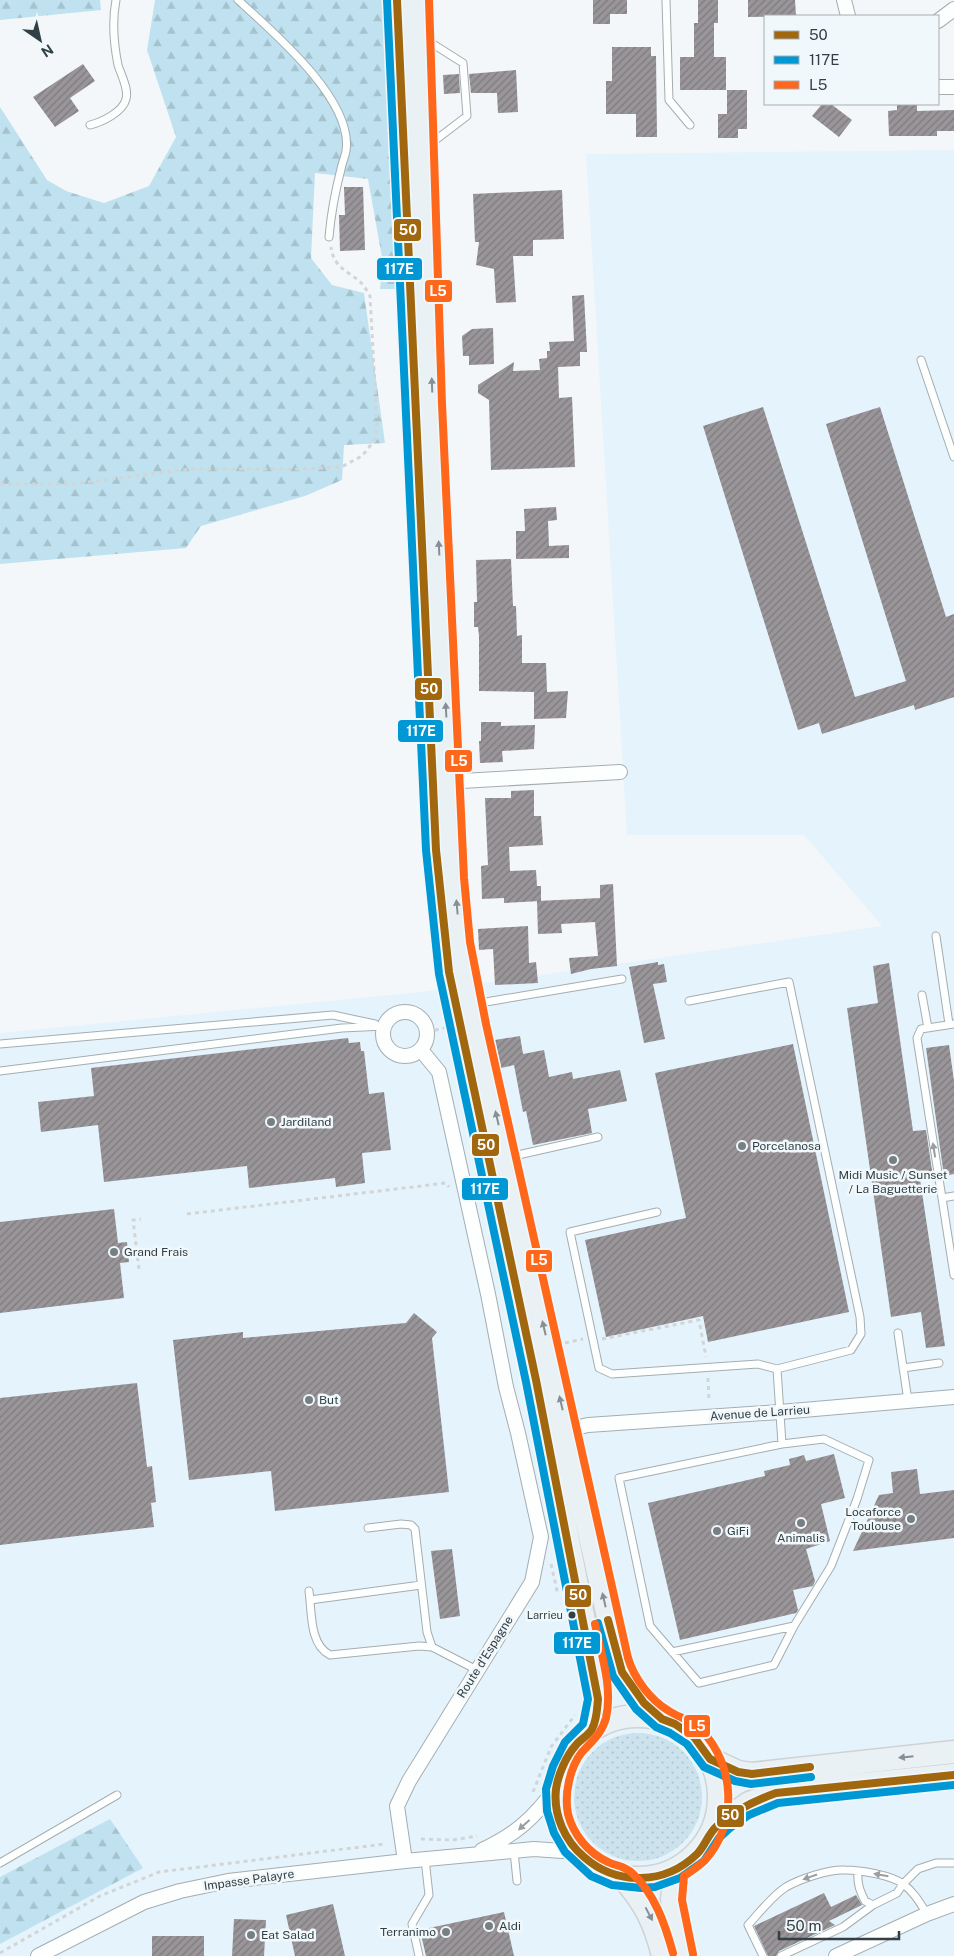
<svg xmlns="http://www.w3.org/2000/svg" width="954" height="1956" viewBox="0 0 954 1956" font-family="'Public Sans',sans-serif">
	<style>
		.built { fill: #e5f4fc }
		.grass { fill: url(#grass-dots) }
		.forest { fill: url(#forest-firs) }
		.building { fill: url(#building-hatch) }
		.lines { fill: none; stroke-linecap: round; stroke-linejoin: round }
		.lane-casing { stroke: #a5adb0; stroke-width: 9 }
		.street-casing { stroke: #a5adb0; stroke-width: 16 }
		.primary-casing { stroke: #ced2d4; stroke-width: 25 }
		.path { stroke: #d2d5d6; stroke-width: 3; stroke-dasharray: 4 4; stroke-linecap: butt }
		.lane { stroke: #fdfefe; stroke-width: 7 }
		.street { stroke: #fdfefe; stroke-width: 14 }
		.primary { stroke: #eaf1f4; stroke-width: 22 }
		.bus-1-casing { stroke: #f1f8fb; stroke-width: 11 }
		.bus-2-casing { stroke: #f1f8fb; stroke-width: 11 }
		.bus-3-casing { stroke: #f1f8fb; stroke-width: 11 }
		.bus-1 { stroke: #a0670f; stroke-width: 8 }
		.bus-2 { stroke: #0098d4; stroke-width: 8 }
		.bus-3 { stroke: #ff671b; stroke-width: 8 }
		.oneway { fill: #858f94 }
		.oneway2 { fill: #989ea2 }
		.poi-dot { fill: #767f84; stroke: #f1f8fb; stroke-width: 2 }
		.bus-dot { fill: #323f45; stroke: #f1f8fb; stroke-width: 2 }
		.labels { text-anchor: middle; stroke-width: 5; stroke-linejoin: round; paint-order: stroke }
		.bus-label { font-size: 11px; fill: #323f45; stroke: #f1f8fb; text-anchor: end }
		.poi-label { font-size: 12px; fill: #323f45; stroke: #f1f8fb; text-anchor: start }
		.street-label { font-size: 12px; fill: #323f45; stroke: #f1f8fb }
		.line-badge { stroke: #f1f8fb; stroke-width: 2 }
		.badge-label { font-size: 14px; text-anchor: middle; font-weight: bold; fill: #fff }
	</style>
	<defs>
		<pattern id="grass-dots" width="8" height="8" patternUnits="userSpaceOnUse" patternTransform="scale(1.25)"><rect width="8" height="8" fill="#cce3ed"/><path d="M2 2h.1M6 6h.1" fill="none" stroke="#b0c4cd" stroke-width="1.8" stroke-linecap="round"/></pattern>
		<pattern id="forest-firs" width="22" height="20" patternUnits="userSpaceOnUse" patternTransform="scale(1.25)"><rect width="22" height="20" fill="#c0e2f0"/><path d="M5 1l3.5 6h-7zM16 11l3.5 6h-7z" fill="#a5c3cf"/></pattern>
		<pattern id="building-hatch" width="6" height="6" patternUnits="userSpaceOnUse" patternTransform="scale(1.25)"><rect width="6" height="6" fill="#999599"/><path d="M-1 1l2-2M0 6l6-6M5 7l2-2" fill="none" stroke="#7d7b7f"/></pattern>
	</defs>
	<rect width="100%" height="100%" fill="#f3f7f9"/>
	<path class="built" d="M954,150V1956H0V1033L421,992L882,926L804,835H627L586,154Z"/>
	<path class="grass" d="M574 1797a64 64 0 1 1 128 0a64 64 0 1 1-128 0Z"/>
	<path class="forest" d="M0,0H100L101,10L0,20Z
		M155,0H383L396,289H380L383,263L368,179L315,173L311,258L332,285L364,293L385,443L344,445L342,480L305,496L201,526L186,548L0,564V107L47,180L66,191L104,203L149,186L176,137L147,50Z
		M110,1819L143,1868L0,1944V1877Z"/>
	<path class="building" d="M593,0H627V14H610V24H593Z
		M698,0H718V23H714V57H726V90H680V57H694V23H698Z
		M748,0H795L796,16L748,17Z
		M612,47H651V56H656L657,137H636V114H606V81H612Z
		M83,64L95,81L70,98L79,111L55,127L33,97Z
		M516,70L518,112L498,113L497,93H471L469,74Z
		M459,74L460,93L444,94L443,75Z
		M727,90H747V129H738V138H718V114H727Z
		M822,104H831L852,120L839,137L812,116Z
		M897,105H917V111L954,110V131H937V136H889L888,111L897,110Z
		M344,187H363L365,250L340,251L339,215H345Z
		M562,190L564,239L533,240V256H513L516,302L496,303L494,269L476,265L479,242H475L473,194Z
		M584,295L587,352H580V366L558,367L559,398L572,397L575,467L491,470L489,400L478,393V385L514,362L513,371L540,370L539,359L547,358V351H550L549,342L574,341L572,296Z
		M493,328L494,364L469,365V356H463L462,336L472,329Z
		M763,407L855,697L906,681L826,424L880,407L946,617L954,614V697L915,710L914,705L822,734L819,723L798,730L703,426Z
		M556,507L557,520L548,521L549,546L569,545V558L516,559V531H525L524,509Z
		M511,559L513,606H516L517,636L522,635V663H546L547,692L568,691L566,718L534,719V692L479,691V636L478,627H474V602H477L476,560Z
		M481,722H501V726L535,725L534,749L502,751L503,762L480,763L479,741H481Z
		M534,790V816H541L543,845L509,847L510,871L536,870L537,886H541V901L504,903V898L482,899L481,866L488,865L485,798H511V791Z
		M613,884L617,966L591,969L571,974L569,958L598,956L595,922L561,924L562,933L538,934L537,901L600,898V885Z
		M528,926L529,963L536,962L538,983L495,985L493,949L479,950L478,929Z
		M658,962V965L664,964L667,982L653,984L665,1039L644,1043L629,967Z
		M889,963L913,1131L926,1130L933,1177L920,1179L945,1346L926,1348L921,1312L891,1317L847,1008L878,1003L873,966Z
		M520,1036L523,1054L544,1050L549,1077L572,1072L573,1079L620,1070L627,1101L588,1109L592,1133L533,1145L526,1111L523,1112L514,1065L501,1068L495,1040Z
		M348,1038L349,1043L360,1042L361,1051H364L369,1094L384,1092L391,1150L362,1153L365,1183L336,1187L335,1178L249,1188L247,1166L104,1182L98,1125L41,1132L38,1102L94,1096L91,1068Z
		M793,1044L849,1312L708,1342L703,1316L606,1337L585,1240L686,1218L655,1073Z
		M949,1045L954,1081V1174L944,1176L926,1048Z
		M114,1209L118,1243L127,1242L129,1262L120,1263L124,1298L0,1313V1222Z
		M414,1313L437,1332L432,1338L449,1492L275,1511L271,1471L189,1480L173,1340L243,1332V1338L406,1323Z
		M137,1383L147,1467L152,1466L156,1502L151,1503L154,1527L0,1545V1398Z
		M834,1454L845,1498L821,1504L830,1541L806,1549L815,1581L813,1586L793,1590L798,1610L796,1613L680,1640L648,1503L765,1476L764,1471L790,1465L789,1459L804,1455L806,1461Z
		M917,1469L920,1494L954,1490V1538L853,1551L879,1495L893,1493L891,1472Z
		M452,1549L460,1616L440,1619L431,1551Z
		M824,1893L831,1907L856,1895L862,1905L829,1921L835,1925L779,1951L776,1956H768L754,1926Z
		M333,1904L345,1956H295L286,1915Z
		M504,1912L514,1956H426L420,1930Z
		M234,1919L266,1920L264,1956H232Z
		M152,1936H204V1956H152Z"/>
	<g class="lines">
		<defs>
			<path id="lane" d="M238,0C272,31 354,100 346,151C345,157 342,163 341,169C335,192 331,214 329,237
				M666,0L669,100L690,125
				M425,39L463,63L467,116L429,145
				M90,125C102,122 123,112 126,99C129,89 121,75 118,65C114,45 112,21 116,0
				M921,360L954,457
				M936,936L949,1024
				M922,995L928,1028
				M474,1004L622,979
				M954,1024L921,1029L917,1038L954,1275
				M0,1044L333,1015L375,1024
				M0,1071L342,1028L385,1026
				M509,1157L598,1137
				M942,1198L954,1196
				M657,1212L570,1232L599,1368L612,1374L758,1364L777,1369L851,1350L861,1334L860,1317L789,982L689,1001
				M898,1333L908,1401
				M903,1368L939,1363
				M777,1369L782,1444
				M824,1439L869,1460L857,1499L831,1566L794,1626L774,1665L699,1683L650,1626L619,1478L782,1444Z
				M368,1528L401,1524L411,1525L415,1529L427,1632L432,1647
				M309,1591C312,1612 309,1644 330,1655L419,1646L432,1647L477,1670
				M310,1600L421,1585
				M672,1652L794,1626
				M514,1851L517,1881
				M0,1863L117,1795
				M858,1872C857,1884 860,1891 865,1901L873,1905
				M419,1956L412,1924L429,1895L425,1859
				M763,1956L748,1925C760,1912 772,1896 786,1887C800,1879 829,1869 845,1870C859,1870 892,1875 903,1884C914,1892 920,1903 927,1914
				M781,1956L843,1927L873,1905L897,1893L903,1884L918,1869L936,1863H954"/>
			<path id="street" d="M844,0L848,16
				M938,21L954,9
				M938,87H954
				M444,782L620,772
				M383 1034a22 22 0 1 1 44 0a22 22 0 1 1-44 0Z
				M567,1430L588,1425L780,1412L954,1397
				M482,1850C515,1835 534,1818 556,1788
				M405,1861L397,1806L409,1781L532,1582L541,1537L518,1433L506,1387L488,1294L439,1072L421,1050
				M38,1956L144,1902L180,1891L228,1881L405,1861L534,1849L577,1852
				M836,1956L927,1914L954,1904"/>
			<path id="primary" d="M397,0L436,850L449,972L536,1380L590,1651L598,1699L596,1717L590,1732
				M419,0L432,404L454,879L460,943L476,1026L615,1648C625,1680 636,1696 662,1719
				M557 1797a81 81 0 1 1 162 0a81 81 0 1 1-162 0Z
				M710,1759L738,1772L752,1774L954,1752
				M714,1828L749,1803L776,1793L954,1775
				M675,1871L672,1900L683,1956
				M623,1878C645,1903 655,1923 663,1956"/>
		</defs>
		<use href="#lane" class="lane-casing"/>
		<use href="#street" class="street-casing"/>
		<use href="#primary" class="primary-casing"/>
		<path class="path" d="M0,484H71L192,469H302L341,467L362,456L370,446L375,438L377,424L370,296C368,293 366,289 364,286C353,272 334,271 331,247
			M427,1032L444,1028
			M187,1214L446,1183L449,1187
			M139,1269L133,1220L141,1219
			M602,1339L699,1320L706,1357
			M565,1343L583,1339
			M708,1378L709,1400
			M551,1564L558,1595
			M533,1792L551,1747L575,1715
			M421,1839L453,1840L477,1836
			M0,1953L100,1896L159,1872L384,1844"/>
		<use href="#lane" class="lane"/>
		<use href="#street" class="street"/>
		<use href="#primary" class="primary"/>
		<defs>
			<path id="bus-1" d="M397,0L436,850L449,972L536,1380L598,1699C597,1709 597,1720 592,1729C589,1735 581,1739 576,1745C566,1756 558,1775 556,1789C553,1815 565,1841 584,1857C617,1886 665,1885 697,1854C705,1846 708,1834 717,1826C734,1811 754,1801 776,1793L954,1775
				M608,1620L622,1672L644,1703L662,1719L675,1724L694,1737L710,1759L738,1772L752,1774L810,1767"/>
			<path id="bus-2" d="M387,0L426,850L439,974L526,1382L588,1699L583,1724L565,1742L553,1766L546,1789L547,1811L554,1833L565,1852L591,1876L612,1885L641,1888L655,1887L680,1878L704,1861L719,1838L730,1828L749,1815L778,1803L954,1785
				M598,1623L613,1676L636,1709L656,1727L670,1733L687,1744L704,1767L735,1781L751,1784L811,1777"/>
			<path id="bus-3" d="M429,0L442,404L464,878L470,942L486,1024L628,1658C634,1678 650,1700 669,1711C680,1718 693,1721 702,1731C735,1765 738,1824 705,1860C699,1866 692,1871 684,1876L682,1900L693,1954
				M595,1624C601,1654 613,1687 606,1718C602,1733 592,1741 582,1752C570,1767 564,1794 568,1814C573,1834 588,1853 608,1862C616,1866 625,1866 632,1873C655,1894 665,1924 673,1953"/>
		</defs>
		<use href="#bus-1" class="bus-1-casing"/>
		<use href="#bus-2" class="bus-2-casing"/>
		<use href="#bus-3" class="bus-3-casing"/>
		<use href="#bus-1" class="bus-1"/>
		<use href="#bus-2" class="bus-2"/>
		<use href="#bus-3" class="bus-3"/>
	</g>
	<defs><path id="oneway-solid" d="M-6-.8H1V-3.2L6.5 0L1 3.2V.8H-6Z" transform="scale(1.25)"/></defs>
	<g class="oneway">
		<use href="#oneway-solid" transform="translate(432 385) rotate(-92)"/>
		<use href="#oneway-solid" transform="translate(439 548) rotate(-93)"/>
		<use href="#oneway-solid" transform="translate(446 710) rotate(-93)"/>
		<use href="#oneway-solid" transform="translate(457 907) rotate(-95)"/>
		<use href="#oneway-solid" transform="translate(497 1118) rotate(-103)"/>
		<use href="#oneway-solid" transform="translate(544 1328) rotate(-103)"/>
		<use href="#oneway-solid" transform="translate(561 1403) rotate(-103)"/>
		<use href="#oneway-solid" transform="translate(604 1600) rotate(-103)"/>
		<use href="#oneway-solid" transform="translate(906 1757) rotate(174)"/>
		<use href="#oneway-solid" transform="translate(649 1914) rotate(62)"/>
	</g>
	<g class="oneway2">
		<use href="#oneway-solid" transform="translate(934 1150) rotate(-99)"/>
		<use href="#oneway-solid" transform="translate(524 1825) rotate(138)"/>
		<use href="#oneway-solid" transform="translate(881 1875) rotate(-170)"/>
		<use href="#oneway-solid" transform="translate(810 1877) rotate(161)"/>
	</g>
	<g class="poi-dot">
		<circle cx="271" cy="1122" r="5"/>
		<circle cx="742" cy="1146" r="5"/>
		<circle cx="893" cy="1160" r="5"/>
		<circle cx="114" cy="1252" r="5"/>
		<circle cx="309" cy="1400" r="5"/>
		<circle cx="911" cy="1519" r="5"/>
		<circle cx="801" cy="1523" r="5"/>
		<circle cx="717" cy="1531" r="5"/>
		<circle cx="489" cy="1926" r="5"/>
		<circle cx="446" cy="1932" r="5"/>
		<circle cx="251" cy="1935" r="5"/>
	</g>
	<circle class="bus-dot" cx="572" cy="1615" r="4.5"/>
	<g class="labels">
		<g class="bus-label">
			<text x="563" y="1619">Larrieu</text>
		</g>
		<g class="poi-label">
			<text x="281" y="1126">Jardiland</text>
			<text x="752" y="1150">Porcelanosa</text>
			<text x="893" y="1179" text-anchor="middle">Midi Music / Sunset<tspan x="893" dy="14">/ La Baguetterie</tspan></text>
			<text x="124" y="1256">Grand Frais</text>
			<text x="319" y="1404">But</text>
			<text x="901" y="1516" text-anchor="end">Locaforce<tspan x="901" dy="14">Toulouse</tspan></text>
			<text x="727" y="1535">GiFi</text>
			<text x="801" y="1542" text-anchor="middle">Animalis</text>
			<text x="499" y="1930">Aldi</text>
			<text x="436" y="1936" text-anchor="end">Terranimo</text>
			<text x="261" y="1939">Eat Salad</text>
		</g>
		<g class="street-label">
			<text transform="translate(760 1413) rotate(-4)" y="4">Avenue de Larrieu</text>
			<text transform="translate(485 1657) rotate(-58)" y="4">Route d'Espagne</text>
			<text transform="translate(249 1880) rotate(-8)" y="4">Impasse Palayre</text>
		</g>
	</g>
	<g class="line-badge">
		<rect x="393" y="218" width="29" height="24" rx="5" fill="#a0670f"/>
		<rect x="376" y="257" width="47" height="24" rx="5" fill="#0098d4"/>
		<rect x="424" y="279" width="29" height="24" rx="5" fill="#ff671b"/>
		<rect x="414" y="677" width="29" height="24" rx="5" fill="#a0670f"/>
		<rect x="397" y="719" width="47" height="24" rx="5" fill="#0098d4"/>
		<rect x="444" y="749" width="29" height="24" rx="5" fill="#ff671b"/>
		<rect x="471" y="1133" width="29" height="24" rx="5" fill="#a0670f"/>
		<rect x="461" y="1177" width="48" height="24" rx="5" fill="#0098d4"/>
		<rect x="525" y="1249" width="28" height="24" rx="5" fill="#ff671b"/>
		<rect x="564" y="1584" width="28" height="24" rx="5" fill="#a0670f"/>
		<rect x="553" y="1631" width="48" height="24" rx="5" fill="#0098d4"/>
		<rect x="683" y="1714" width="28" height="24" rx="5" fill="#ff671b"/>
		<rect x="716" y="1804" width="29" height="24" rx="5" fill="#a0670f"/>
	</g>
	<g class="badge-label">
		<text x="408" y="235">50</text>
		<text x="399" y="274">117E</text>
		<text x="438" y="296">L5</text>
		<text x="429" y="694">50</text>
		<text x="421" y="736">117E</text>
		<text x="459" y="766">L5</text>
		<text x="486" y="1150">50</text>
		<text x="485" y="1194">117E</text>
		<text x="539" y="1265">L5</text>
		<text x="578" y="1600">50</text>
		<text x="577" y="1648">117E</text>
		<text x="697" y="1731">L5</text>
		<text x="730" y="1820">50</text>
	</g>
	<rect x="764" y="15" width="175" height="90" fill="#f1f8fb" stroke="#a5aeb2"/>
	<rect x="774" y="31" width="25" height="8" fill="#a0670f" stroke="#a5aeb2"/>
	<text x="809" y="40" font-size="15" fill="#323f45">50</text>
	<rect x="774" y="56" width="25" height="8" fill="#0098d4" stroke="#a5aeb2"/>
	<text x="809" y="65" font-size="15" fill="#323f45">117E</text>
	<rect x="774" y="81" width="25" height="8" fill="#ff671b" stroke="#a5aeb2"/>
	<text x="809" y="90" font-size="15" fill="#323f45">L5</text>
	<g transform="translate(40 40) rotate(146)" stroke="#f1f8fb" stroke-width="4" paint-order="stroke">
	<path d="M0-4L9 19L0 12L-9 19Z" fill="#323f45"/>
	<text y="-8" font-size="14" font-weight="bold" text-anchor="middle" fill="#323f45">N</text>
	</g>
	<path d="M779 1931v8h120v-8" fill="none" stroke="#323f45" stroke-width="2.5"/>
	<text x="786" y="1931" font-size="15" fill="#323f45" stroke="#f1f8fb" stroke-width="4" paint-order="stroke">50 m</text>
</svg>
